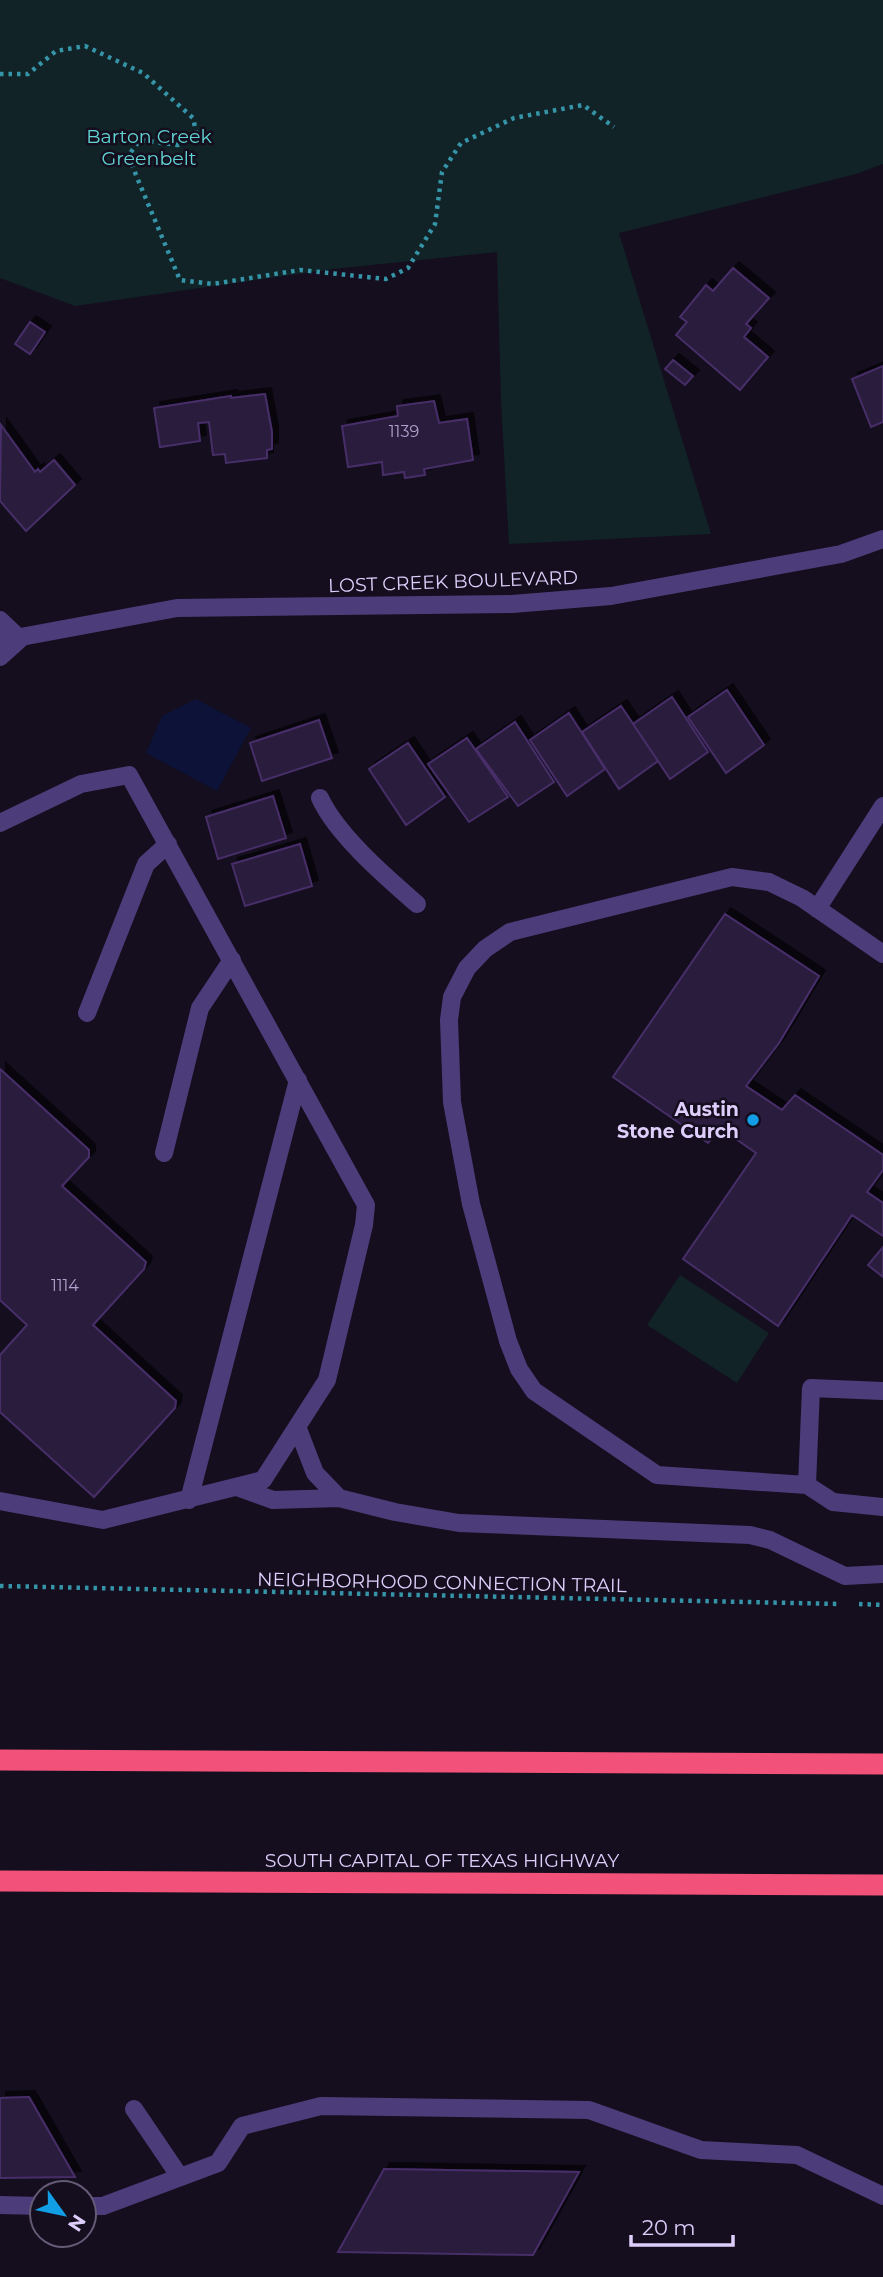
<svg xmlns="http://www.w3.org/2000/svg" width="883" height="2277" viewBox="0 0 883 2277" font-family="Montserrat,sans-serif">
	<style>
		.green { fill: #112327 }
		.water { fill: #0c1238 }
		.building { fill: #2a1b3d; stroke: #472f68; stroke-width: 2; filter: url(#shadow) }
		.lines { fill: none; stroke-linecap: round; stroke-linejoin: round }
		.path { stroke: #3694a8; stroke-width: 4.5; stroke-dasharray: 3.5 5; stroke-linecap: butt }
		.minor { stroke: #4d3c7a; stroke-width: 18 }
		.highway { stroke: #f25279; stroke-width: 21 }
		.poi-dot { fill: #119ee5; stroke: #140e1e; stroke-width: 2.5 }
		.labels { text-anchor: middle; stroke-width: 5; stroke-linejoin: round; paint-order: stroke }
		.number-label { font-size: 16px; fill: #b1a1cc }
		.park-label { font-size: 19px; fill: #60d5d3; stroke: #140e1e }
		.street-label { font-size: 19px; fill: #decefb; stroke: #140e1e }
		.poi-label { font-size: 19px; font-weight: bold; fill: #decefb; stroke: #140e1e; text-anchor: end }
	</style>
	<defs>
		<filter id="shadow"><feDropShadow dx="6" dy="-6" stdDeviation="0" flood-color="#0009"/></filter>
	</defs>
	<rect width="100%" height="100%" fill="#140e1e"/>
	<path class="green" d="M0,0H883V164L856,174L619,233L711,534L509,544L501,401L497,252L333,269L75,306L0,278Z
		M680,1275L769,1333L737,1383L647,1325Z"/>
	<path class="water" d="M196,699L251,728L217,791L146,753L162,716Z"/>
	<path class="building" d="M733,268L769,298L746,324L751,328L744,337L768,357L740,390L676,335L687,322L680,317L706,285L713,291Z
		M30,322L45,332L30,354L15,344Z
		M673,360L693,376L685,385L665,369Z
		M883,366V422L871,427L852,379Z
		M265,394L272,432V449L267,450V458L226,463L225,454L213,455L209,422L198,423L200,441L160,447L154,408L231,396V398Z
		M434,401L439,423L467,419L473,460L424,469L425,475L405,478L404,472L383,475L382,462L348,467L342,426L398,416L397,406Z
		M1,425L35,472L38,469L40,472L54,460L75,485L26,531L0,501Z
		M727,690L764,745L726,773L688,717Z
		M672,697L708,752L670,779L633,724Z
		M621,706L658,761L619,789L582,732Z
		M569,713L605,769L567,796L530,740Z
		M319,720L332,758L262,781L250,743Z
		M515,722L554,782L518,806L476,749Z
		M467,738L508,797L469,822L428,764Z
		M408,743L445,797L406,825L369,769Z
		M273,796L286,838L218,859L206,817Z
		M300,844L312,886L245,906L232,864Z
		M725,914L819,976L779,1043L746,1086L782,1110L795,1095L883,1155V1170L867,1192L883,1203V1236L852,1215L778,1326L683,1259L756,1153L720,1128L708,1143L613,1077Z
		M0,1069L89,1150V1157L62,1186L146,1262L144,1269L93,1325L176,1401L175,1408L94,1497L0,1412V1355L27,1325L0,1300Z
		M883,1247V1277L868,1265Z
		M29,2097L75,2177L0,2178V2098Z
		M384,2169L579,2172L533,2255L338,2252Z"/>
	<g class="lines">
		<path class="path" d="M0,74H28L56,51L85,46L143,73L193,118L197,136L178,145L140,140L128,156L180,280L213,284L300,270L386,279L408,268L435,224L442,172L461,143L514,118L583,105L614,127
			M0,1586L840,1604
			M859,1604L883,1605"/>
		<path class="minor" d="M0,620L20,639
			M0,641L177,608L512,604L611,596L841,554L883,539
			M0,657L20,639
			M320,798C337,835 386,877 417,904
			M0,823L81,784L129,775L366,1205L364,1225L327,1380L263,1480L103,1520L0,1501
			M817,909L883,806
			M883,954L802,898L769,882L732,877L510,932L485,949L467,968L452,997L449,1020L452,1102L471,1204L508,1341L519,1369L534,1391L657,1475L807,1485L833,1502L883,1507
			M87,1013L146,864L168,844
			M164,1153L200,1008L232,960
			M807,1485L811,1388L883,1391
			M237,1487L273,1500L339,1498L315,1473L298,1429
			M339,1498L395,1512L459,1523L750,1535L770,1540L845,1576L883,1574
			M189,1500L298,1080
			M134,2109L180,2177
			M0,2205L42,2206
			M84,2206H103L218,2163L242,2126L321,2106L589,2110L701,2150L797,2155L883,2196"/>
		<path class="highway" d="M0,1760L883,1764
			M0,1881L883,1885"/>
	</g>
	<circle class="poi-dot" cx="753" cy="1120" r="7"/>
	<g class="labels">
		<g class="number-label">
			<text x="404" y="437">1139</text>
			<text x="65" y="1291">1114</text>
		</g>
		<g class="park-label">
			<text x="149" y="143">Barton Creek<tspan x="149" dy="22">Greenbelt</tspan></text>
		</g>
		<g class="street-label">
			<text transform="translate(453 581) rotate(-2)" y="7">LOST CREEK BOULEVARD</text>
			<text transform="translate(442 1582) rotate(1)" y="7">NEIGHBORHOOD CONNECTION TRAIL</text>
			<text x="442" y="1867">SOUTH CAPITAL OF TEXAS HIGHWAY</text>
		</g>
		<g class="poi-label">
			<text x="739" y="1116">Austin<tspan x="739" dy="22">Stone Curch</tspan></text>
		</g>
	</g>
	<g transform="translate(63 2214) rotate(123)"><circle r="33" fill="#140e1e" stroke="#655b76" stroke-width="2"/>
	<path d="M0-5L12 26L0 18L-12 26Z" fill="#119ee5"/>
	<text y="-10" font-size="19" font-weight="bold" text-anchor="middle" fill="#decefb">N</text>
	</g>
	<path d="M631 2235v10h102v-10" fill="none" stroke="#decefb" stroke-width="3.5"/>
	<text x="642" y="2235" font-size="21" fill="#decefb" stroke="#140e1e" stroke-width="5" paint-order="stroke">20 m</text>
</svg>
